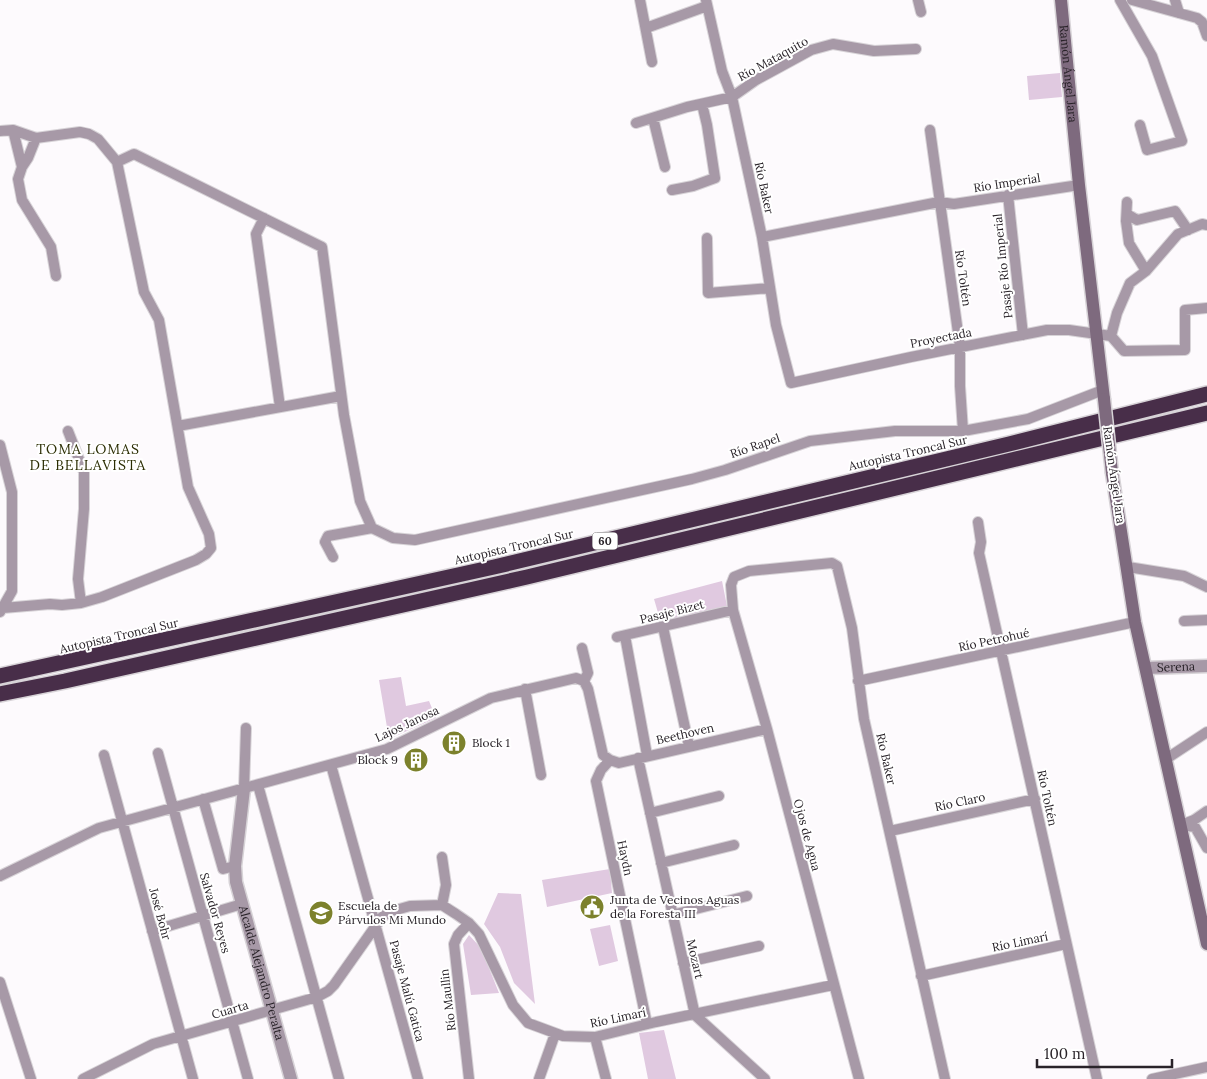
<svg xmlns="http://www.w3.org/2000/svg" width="1207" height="1079" viewBox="0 0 1207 1079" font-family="Lora,serif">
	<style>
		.built { fill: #fdeffd }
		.green { fill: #e0c9e0 }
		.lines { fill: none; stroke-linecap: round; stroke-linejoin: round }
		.minor-casing { stroke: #d7d3d7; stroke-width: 12 }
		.tertiary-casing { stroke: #d7d3d7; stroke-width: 15 }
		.secondary-casing { stroke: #d7d3d7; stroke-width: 15 }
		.motorway-casing { stroke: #d7d3d7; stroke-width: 18 }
		.minor { stroke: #a799a7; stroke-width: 10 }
		.tertiary { stroke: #a799a7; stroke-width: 12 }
		.secondary { stroke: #7e6a7e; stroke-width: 12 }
		.motorway { stroke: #482e49; stroke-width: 15 }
		.secondary-bridge-casing { stroke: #d7d3d7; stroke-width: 15; stroke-linecap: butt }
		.secondary-bridge { stroke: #7e6a7e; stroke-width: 12 }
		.labels { text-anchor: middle; stroke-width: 4; stroke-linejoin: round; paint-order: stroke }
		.shield { fill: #fff; stroke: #696569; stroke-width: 1 }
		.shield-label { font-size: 11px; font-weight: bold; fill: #292329 }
		.street-label { font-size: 12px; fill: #292329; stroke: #fff }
		.poi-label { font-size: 12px; fill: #292329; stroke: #fff; text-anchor: start }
		.neighbourhood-label { font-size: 14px; letter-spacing: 1px; fill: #2b2d03; stroke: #fff }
	</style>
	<rect width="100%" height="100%" fill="#fdfafd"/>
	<path class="built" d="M325,906L329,917L316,921L313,910Z"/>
	<path class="green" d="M1060,73L1062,97L1029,100L1027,76Z
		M722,581L727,606L661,623L654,599Z
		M401,677L406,706L429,701L436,718L389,739L379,680Z
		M610,869L612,893L547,907L542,880Z
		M498,893L521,894L535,1004L514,983L500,947L484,924Z
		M610,925L618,961L599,966L590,929Z
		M469,935L481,948L499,993L471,995L463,944Z
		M664,1030L676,1079H648L639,1033Z"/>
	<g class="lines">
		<defs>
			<path id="minor" d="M640,0L652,62
				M706,0L722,71L732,97L762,237L776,325L791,383L911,357L1047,330H1069L1111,336L1117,313L1130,283L1146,271L1178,234L1202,224L1207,225
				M918,0L921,12
				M1120,0L1152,56L1182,141L1147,150L1140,125
				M1132,0L1197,18L1202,22L1207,36
				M1175,0L1179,13
				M646,28L707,6
				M653,118L665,167
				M636,123L687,107L732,97L756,80L811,50L833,44L874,51L916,49
				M13,130L36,138L80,132L89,134L98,139L117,162
				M930,130L960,347V386L963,431
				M0,131L13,130L22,167L18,179L22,200L51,247L56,276
				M22,167L28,158L36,138
				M672,190L693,186L715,178L707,125L702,104
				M1008,195L1023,335
				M1127,202L1126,221L1129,243L1146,271
				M1127,214L1137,220L1175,211L1188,230
				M264,218L256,234L280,407
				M762,237L939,202L954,204L1079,185
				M707,238L708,293L770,288
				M1111,336L1124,351L1185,350V310L1207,308
				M178,426L341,396
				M68,431L84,472V509L78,579L81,603
				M0,445L12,492V591L0,612
				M978,522L981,542L979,553L1097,1079
				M333,557L325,542L328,536L372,528
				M1128,567L1184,576L1207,587
				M3,608L50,604L62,605L81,603L102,597L196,560L206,554L211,548L209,534L188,487L159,320L144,292L117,162L134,154L322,247L344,415L360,501L372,528L393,538L415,540L692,479L725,470L810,441L895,431H963L1028,419L1103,390
				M1184,621L1207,620
				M663,627L689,746
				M625,636L647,755
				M617,637L733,610
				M582,648L588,673L584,681
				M858,681L1135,622
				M525,689L541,775
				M158,753L248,1079
				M104,755L193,1079
				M638,758L695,1015L765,1079
				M1166,759L1207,732
				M610,760L601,770L596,781L647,1024
				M331,765L418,1079
				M258,785L339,1079
				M244,789L246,728
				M203,799L223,869L235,866
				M650,813L719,796
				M1181,825L1195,827L1207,848
				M1181,825L1194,820L1207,811
				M890,831L1035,799
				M442,857L446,885L442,905
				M661,863L734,845
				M0,876L99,828L387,749L491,698L576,678L584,681L588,689L603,755L610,760L619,763L767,729
				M672,915L747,896
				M469,923L458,935L454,944L469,1079
				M152,931L242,904
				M683,963L759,946
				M921,976L1066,944
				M0,982L31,1079
				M595,1037L606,1079
				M83,1079L153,1044L317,997L328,991L334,985L382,917L389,912L410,906L442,905L456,914L469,923L479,934L513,1005L528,1023L563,1036L595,1037L656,1022L833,985
				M539,1079L555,1034
				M859,1079L767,729L733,610L731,585L734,577L749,571L832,563L837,566L852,628L864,719L945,1079
				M1152,1079L1207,1067"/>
			<g id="tertiary">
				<path id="s1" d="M1146,668L1207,666"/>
				<path id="s2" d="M244,789L235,866L236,882L291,1079"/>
			</g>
			<g id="secondary">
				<path id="s3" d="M1061,0L1079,185L1104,399"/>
				<path d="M1112,473L1135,622L1207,944"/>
			</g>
			<path id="motorway" d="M0,676L494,567L1009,444L1207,394
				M0,694L65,681L527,577L1207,413"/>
		</defs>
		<use href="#minor" class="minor-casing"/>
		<use href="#tertiary" class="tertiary-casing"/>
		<use href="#secondary" class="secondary-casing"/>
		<use href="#motorway" class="motorway-casing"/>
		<use href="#minor" class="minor"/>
		<use href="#tertiary" class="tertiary"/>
		<use href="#secondary" class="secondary"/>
		<use href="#motorway" class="motorway"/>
		<defs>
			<path id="secondary-bridge" d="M1104,399L1112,473"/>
		</defs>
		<use href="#secondary-bridge" class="secondary-bridge-casing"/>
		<use href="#secondary-bridge" class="secondary-bridge"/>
	</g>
	<defs>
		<symbol id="building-disc" viewBox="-11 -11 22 22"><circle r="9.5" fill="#7c812c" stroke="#fff"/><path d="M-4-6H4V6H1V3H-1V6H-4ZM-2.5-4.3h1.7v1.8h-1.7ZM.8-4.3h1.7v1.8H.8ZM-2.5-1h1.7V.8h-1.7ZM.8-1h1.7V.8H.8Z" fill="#fff"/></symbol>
		<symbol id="civic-disc" viewBox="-11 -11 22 22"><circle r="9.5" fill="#7c812c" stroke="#fff"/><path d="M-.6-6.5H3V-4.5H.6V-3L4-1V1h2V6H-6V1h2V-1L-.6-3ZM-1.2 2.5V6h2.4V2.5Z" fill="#fff"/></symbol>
		<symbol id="school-disc" viewBox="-11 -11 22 22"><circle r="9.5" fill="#7c812c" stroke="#fff"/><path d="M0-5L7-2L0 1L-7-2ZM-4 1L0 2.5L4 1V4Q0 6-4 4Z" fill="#fff"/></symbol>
	</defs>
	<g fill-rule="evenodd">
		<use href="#building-disc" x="440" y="729" width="28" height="28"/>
		<use href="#building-disc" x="402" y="746" width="28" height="28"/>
		<use href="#civic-disc" x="578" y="893" width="28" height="28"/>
		<use href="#school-disc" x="307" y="899" width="28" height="28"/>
	</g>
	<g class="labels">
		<rect class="shield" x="592.5" y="532.5" width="25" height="17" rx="4"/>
		<g class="shield-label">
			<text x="605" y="545">60</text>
		</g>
		<g class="street-label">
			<text transform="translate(773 59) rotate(-29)" y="4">Río Mataquito</text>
			<text dy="4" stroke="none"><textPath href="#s3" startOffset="74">Ramón Ángel Jara</textPath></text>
			<text transform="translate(1007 183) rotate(-9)" y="4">Río Imperial</text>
			<text transform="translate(764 188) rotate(78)" y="4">Río Baker</text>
			<text transform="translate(1003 266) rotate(-96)" y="4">Pasaje Río Imperial</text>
			<text transform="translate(963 278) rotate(82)" y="4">Río Toltén</text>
			<text transform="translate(941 338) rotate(-11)" y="4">Proyectada</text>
			<text transform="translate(755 446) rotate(-19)" y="4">Río Rapel</text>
			<text transform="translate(908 453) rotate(-13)" y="4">Autopista Troncal Sur</text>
			<text transform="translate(1114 475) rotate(82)" y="4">Ramón Ángel Jara</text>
			<text transform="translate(514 547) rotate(-13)" y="4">Autopista Troncal Sur</text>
			<text transform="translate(672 612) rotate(-14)" y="4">Pasaje Bizet</text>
			<text transform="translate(119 636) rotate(-13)" y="4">Autopista Troncal Sur</text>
			<text transform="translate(994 640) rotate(-12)" y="4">Río Petrohué</text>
			<text dy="4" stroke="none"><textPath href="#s1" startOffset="30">Serena</textPath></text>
			<text transform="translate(407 724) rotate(-25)" y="4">Lajos Janosa</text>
			<text transform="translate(685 734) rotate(-13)" y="4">Beethoven</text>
			<text transform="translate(886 759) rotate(77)" y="4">Río Baker</text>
			<text transform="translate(1047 798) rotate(78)" y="4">Río Toltén</text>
			<text transform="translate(960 802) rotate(-12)" y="4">Río Claro</text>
			<text transform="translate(807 835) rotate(75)" y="4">Ojos de Agua</text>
			<text transform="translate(625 858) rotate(78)" y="4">Haydn</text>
			<text transform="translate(215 913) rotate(74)" y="4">Salvador Reyes</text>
			<text transform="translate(160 914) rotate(75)" y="4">José Bohr</text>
			<text transform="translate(1020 942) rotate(-12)" y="4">Río Limarí</text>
			<text transform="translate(695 959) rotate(77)" y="4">Mozart</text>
			<text dy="4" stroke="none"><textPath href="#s2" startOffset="188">Alcalde Alejandro Peralta</textPath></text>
			<text transform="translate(407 991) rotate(75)" y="4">Pasaje Malú Gatica</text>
			<text transform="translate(448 1000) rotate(-97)" y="4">Río Maullin</text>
			<text transform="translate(230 1010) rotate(-16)" y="4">Cuarta</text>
			<text transform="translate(618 1018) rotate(-12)" y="4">Río Limarí</text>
		</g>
		<g class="poi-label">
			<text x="472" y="747">Block 1</text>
			<text x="398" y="764" text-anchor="end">Block 9</text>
			<text x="610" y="904">Junta de Vecinos Aguas<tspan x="610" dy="14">de la Foresta III</tspan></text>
			<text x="338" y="910">Escuela de<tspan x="338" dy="14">Párvulos Mi Mundo</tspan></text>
		</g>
		<g class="neighbourhood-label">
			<text x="88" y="454">TOMA LOMAS<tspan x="88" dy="16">DE BELLAVISTA</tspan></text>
		</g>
	</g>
	<path d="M1037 1059v8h135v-8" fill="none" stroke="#292329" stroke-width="2.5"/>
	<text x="1044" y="1059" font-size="15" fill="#292329" stroke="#ffffff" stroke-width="4" paint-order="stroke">100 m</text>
</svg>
